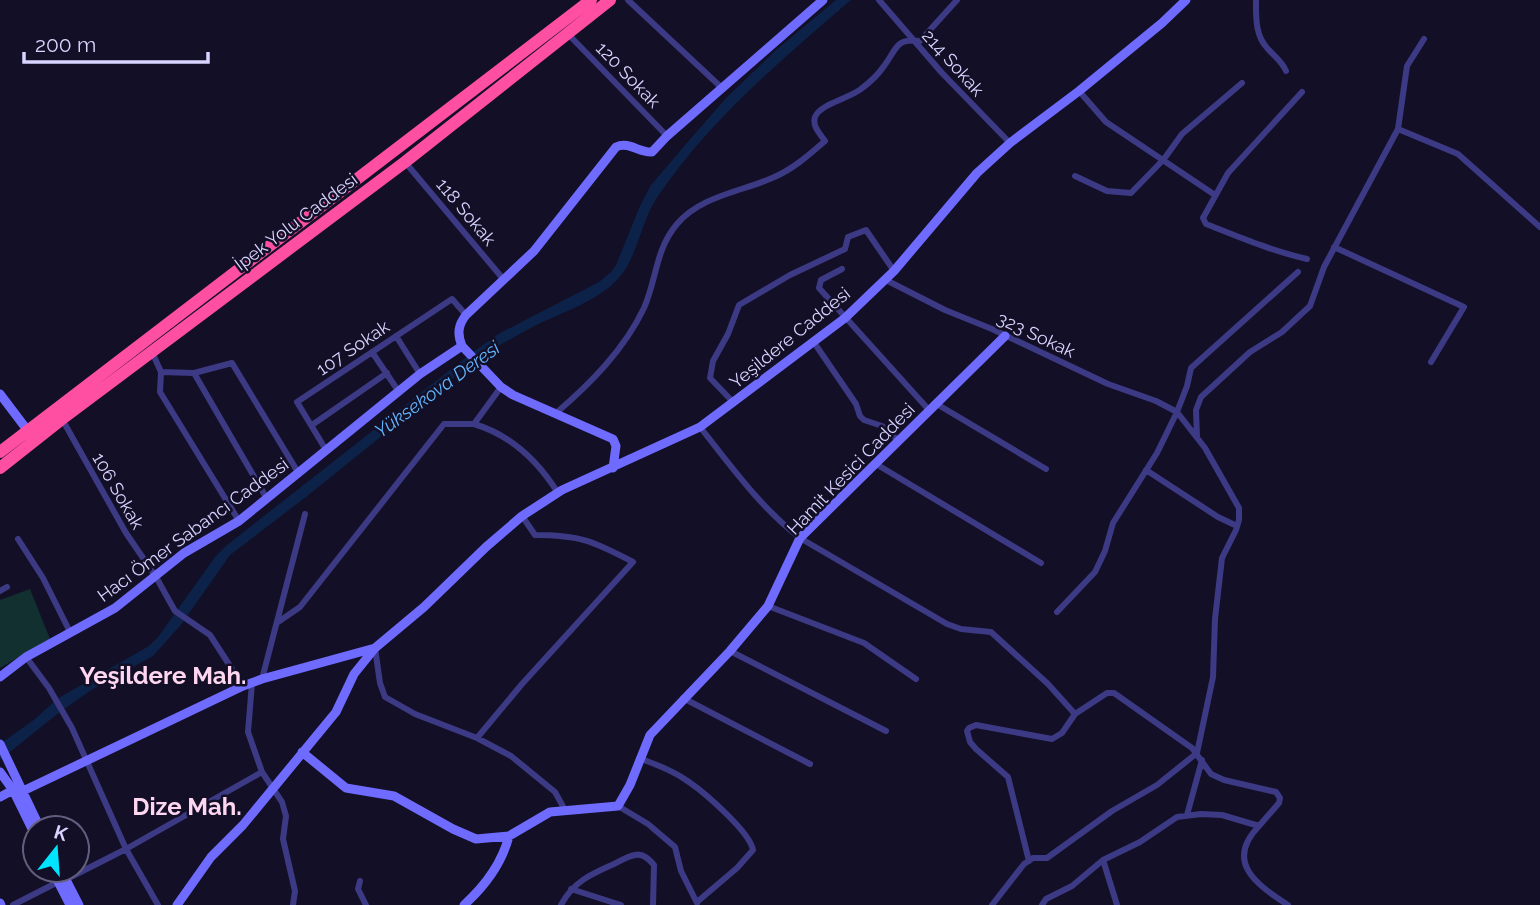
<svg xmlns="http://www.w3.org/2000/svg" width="1540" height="905" viewBox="0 0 1540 905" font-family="Raleway,sans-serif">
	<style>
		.green { fill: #12302f }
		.water { fill: #0c2248 }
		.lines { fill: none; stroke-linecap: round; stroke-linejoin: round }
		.street { stroke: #3d3a85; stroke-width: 6 }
		.secondary { stroke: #6f6bff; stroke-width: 9 }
		.highway { stroke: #ff4fa3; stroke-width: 12 }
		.labels { text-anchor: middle; stroke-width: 5; stroke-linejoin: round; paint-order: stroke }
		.street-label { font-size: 18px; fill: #d9d4ff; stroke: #130f26 }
		.water-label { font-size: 19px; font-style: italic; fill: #62b6ff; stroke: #130f26 }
		.district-label { font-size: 24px; font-weight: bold; fill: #ffd6f0; stroke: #130f26 }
	</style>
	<rect width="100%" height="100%" fill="#130f26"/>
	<path class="green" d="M30,589L50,639L0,668V600Z"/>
	<path class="water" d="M836,0H851C781,60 710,120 658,196C640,222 638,260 615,282C591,305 556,314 527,330C513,338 498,345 486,354C477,360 470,368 460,373L306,497L230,555L180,626L153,656L93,689L61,711L0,760V744L35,719L57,699L149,646L158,637L215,557L227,545L473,352L500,333L599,282L611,272L616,265L640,206L651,185L692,137L727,97L777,49Z"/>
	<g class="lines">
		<path class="street" d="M628,0L723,89
			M879,0L942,73L1010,143
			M1256,0C1256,17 1255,36 1268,49C1275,57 1282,61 1286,71
			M568,34L667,136
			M1079,91L1106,122L1215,195
			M1302,92L1228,173L1203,218L1206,224C1239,237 1272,251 1307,259
			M1398,129L1458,154L1540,227
			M405,162L504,280
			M1075,176L1107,191L1131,193L1164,159L1182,134L1242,83
			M1334,247L1464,307L1431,362
			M842,269L821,280L819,288L929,410
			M884,279L945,310L992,329L1108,384L1156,401L1177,412L1205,448L1239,508V520L1236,530L1222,558L1215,619L1213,677L1197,753L1157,785L1112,811L1047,858H1033L1024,864L992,905
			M396,336L420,374
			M813,341L856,404L860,416L864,420L882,426L899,441
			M152,352L161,372L194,373L267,499
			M372,352L399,392
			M161,372L160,392L239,521
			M194,373L232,363L299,474
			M734,403L710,378L713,361L728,334L739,305L790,275L845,249L848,237L866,230L894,271
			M935,403L1046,469
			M555,414C590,384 624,350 644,308C657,279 655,250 677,224C701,196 740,192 772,178C792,170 809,155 825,141C820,134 812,126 815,117C820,104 850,98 861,89C869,83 878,75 884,66C897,49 895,38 920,41L957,0
			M62,419L126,533L156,577L175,611L210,635L243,686
			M474,424C511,435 538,461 558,493
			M312,425L387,373
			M700,427C731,466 760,507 800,538L947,624L961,629L991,632L1048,684L1075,714L1107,693H1114L1192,748L1211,774L1224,780L1276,792L1280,798L1279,803L1259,826
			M1197,437L1196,410L1201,397L1250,352L1282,332L1310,306L1324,267L1398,129L1407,66L1424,39
			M326,450L297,402L452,299L466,315
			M876,464L1041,563
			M1146,470L1218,517L1237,526
			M18,539L43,578L70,632
			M0,591L7,587
			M768,606L864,643L916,679
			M1057,612L1095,572L1105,551L1113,523L1157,453L1177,412L1187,386L1191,368L1298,272
			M278,622L300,607L444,424H474L501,387
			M375,648L380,683L385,697L415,714L477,738L511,756L555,792L565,810
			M730,651L886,731
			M26,657L49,688L72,728L126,849L158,905
			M262,679L305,514
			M252,683L248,732L262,772L282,802L286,816L283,839L295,891L293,905
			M683,698L810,764
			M477,738L522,684L633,562C593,541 580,535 535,535L522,516
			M639,758C657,765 674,771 689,782C705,793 750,832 753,850L737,868L697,902
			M618,806L648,824L675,847L681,871L697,903
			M1187,815L1202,760
			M1103,860L1117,905
			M1029,861L1008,777L976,749L970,742L967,731L969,728L976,725L1052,739L1062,733L1075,714
			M65,880L126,849L262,772
			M360,881L358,889L366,905
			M571,889L621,905
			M13,905L58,882
			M561,905C573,882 591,874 614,864C620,861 628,856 635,855C643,853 649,859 654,865L653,905
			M1042,905L1046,899L1072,886L1103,860L1140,842L1177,817L1201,814L1222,815L1259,826C1224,862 1257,885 1288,905"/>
		<path class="secondary" d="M0,394L28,431
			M613,468L616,446L613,439L513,395L501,387L462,346C457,334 458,325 466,315L534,251L616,147C629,141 639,153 652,152L667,136L823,0
			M0,677L26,657L115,608L184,553L239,521L420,374L462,346
			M0,744L40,828
			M302,752L346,788L394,796L453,829L476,839L509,836L550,812L618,806L630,785L650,735L730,651L768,606L800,538L1005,336
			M0,772L13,790L35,835
			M23,791L243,686L262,679L375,648
			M0,797L13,790
			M52,870L70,905
			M61,870L79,905
			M0,903L1,905
			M177,905L211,857L243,825L336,712L354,674L375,648L424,607L486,547L522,516L562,490L700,427L845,318L894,271L977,173L1010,143L1079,91L1162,23L1186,0
			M464,905C485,886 502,863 509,836"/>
		<path class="highway" d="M0,452L591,0
			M0,468L62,419L405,162L610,0"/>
	</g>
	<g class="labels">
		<g class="street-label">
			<text transform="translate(953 63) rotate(48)" y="6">214 Sokak</text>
			<text transform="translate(628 75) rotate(46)" y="6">120 Sokak</text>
			<text transform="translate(466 212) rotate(50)" y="6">118 Sokak</text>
			<text transform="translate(296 222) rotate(-37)" y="6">İpek Yolu Caddesi</text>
			<text transform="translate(1036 335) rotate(25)" y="6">323 Sokak</text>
			<text transform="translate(790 338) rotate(-39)" y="6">Yeşildere Caddesi</text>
			<text transform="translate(353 348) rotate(-34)" y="6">107 Sokak</text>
			<text transform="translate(851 469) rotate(-46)" y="6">Hamit Kesici Caddesi</text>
			<text transform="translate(118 491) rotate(60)" y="6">106 Sokak</text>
			<text transform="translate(193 530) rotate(-36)" y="6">Hacı Ömer Sabancı Caddesi</text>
		</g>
		<g class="water-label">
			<text transform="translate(437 389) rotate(-36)" y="7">Yüksekova Deresi</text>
		</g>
		<g class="district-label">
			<text x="163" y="684">Yeşildere Mah.</text>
			<text x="187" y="815">Dize Mah.</text>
		</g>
	</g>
	<g transform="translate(56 849) rotate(17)"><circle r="33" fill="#130f26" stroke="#625e7d" stroke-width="2"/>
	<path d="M0-5L12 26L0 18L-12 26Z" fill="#00e5ff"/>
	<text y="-10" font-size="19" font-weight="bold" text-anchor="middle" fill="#d9d4ff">K</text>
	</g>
	<path d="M24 52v10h184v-10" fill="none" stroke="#d9d4ff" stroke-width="3.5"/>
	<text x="35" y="52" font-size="21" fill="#d9d4ff" stroke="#130f26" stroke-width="5" paint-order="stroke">200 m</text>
</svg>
